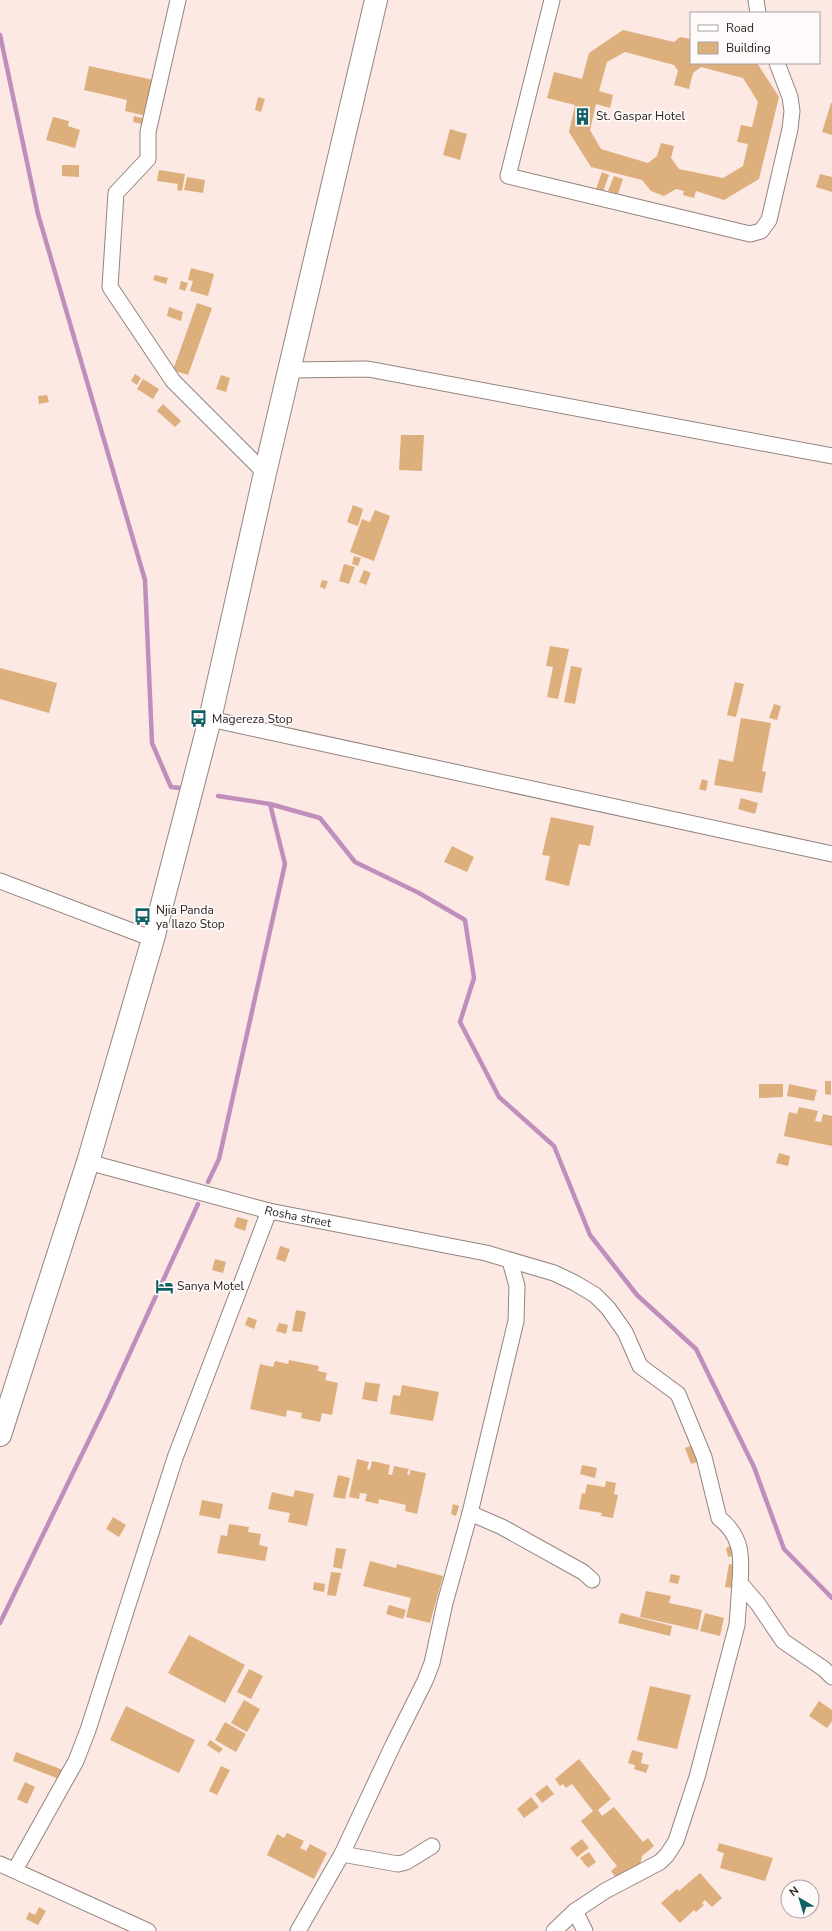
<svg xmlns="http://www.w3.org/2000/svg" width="832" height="1931" viewBox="0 0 832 1931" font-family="'Nunito Sans',sans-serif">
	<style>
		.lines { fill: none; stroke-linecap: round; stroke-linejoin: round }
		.stream { stroke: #c08ebc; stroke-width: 4.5 }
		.building { fill: #ddaf7c; fill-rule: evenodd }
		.street-casing { stroke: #94847f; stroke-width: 17 }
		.highway-casing { stroke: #94847f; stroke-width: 24 }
		.street { stroke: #fff; stroke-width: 15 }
		.highway { stroke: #fff; stroke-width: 22 }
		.labels { text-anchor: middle; stroke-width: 3.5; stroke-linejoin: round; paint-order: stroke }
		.poi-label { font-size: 12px; fill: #251e1d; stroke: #fefaf9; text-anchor: start }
		.street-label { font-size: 12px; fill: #251e1d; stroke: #fefaf9 }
	</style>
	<rect width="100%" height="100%" fill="#fce9e4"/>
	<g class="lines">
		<path class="stream" d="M0,35L38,214L145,580L152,743L171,787L180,788
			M270,804L320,818L355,862L419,893L465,920L474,978L460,1022L499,1097L554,1146L590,1235L637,1295L696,1349L754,1467L784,1549L832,1598
			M208,1182L219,1159L285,864L270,804L218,796
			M0,1623L106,1405L198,1204"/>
	</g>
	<path class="building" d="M623,30L674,42L680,37L691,39V63H757L779,97L759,179L724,200L696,191L694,198L683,195L684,191L676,189L664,196L651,191L642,180L591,167L569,132L575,105L547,98L554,72L582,79L589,53ZM625,52L674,65L678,71L674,85L689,89L693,73L701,67L743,78L758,102L752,127L741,125L737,142L748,144L743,166L723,178L679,169L671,158L674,146L661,143L657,156L648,163L601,149L590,130L596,104L610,108L613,95L599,91L607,62Z
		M89,66L158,81L150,117L125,111L127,100L84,90Z
		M258,97L265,99L261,112L255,110Z
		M831,103H832V135L822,132Z
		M134,116L147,119L146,125L133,122Z
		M53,117L69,121L68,126L80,130L75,148L46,140Z
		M450,129L467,134L460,160L443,155Z
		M62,165H79V177L62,176Z
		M159,170L185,174L182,191L177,190L178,184L157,181Z
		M602,172L609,175L603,192L596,189Z
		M820,174L832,177V192L816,187Z
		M614,176L623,179L618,194L608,191Z
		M187,177L205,180L203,193L184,190Z
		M191,268L214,274L208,296L190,291L193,281L188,280Z
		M155,275L168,278L166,284L153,280Z
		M181,281L188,283L185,291L179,289Z
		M197,303L212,308L188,375L173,370Z
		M169,307L183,312L181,321L167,316Z
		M135,374L141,378L137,385L131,381Z
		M221,375L230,378L226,392L216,389Z
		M143,379L159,389L153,399L137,389Z
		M47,395L49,402L39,404L38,396Z
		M163,404L181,421L175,427L157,411Z
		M401,435H424L422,471L399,470Z
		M353,505L363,509L358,526L347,522Z
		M375,510L390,516L374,561L350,552L362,519L370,522Z
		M354,556L361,558L358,566L352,564Z
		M344,564L355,567L349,584L339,581Z
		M364,570L371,573L366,585L359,582Z
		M322,580L328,581L325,589L320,587Z
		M550,646L569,649L558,699L547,697L553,667L546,666Z
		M571,666L582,668L575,704L564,702Z
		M0,668L57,683L49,713L0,699Z
		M735,682L744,684L736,717L727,715Z
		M774,704L781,706L777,720L769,718Z
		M741,718L771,723L762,771L766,772L762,793L714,785L719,759L733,762Z
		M702,779L708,781L706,791L699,789Z
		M741,798L758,803L755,814L738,809Z
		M551,817L594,826L590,846L579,844L569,886L545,880L550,856L542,855Z
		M452,846L474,857L467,872L444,862Z
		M825,1081H831V1095L825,1094Z
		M759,1084H783V1097L759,1098Z
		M789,1084L817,1090L814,1101L787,1096Z
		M799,1107L818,1111L815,1121L821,1122L823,1114L832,1116V1146L784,1136L789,1112L797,1114Z
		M779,1153L790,1156L788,1166L776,1163Z
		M237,1217L248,1220L245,1231L234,1227Z
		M280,1246L290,1249L285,1262L276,1259Z
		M215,1259L226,1262L223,1273L212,1270Z
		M296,1310L306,1312L302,1332L292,1331Z
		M248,1317L257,1320L254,1329L245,1325Z
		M279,1323L288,1325L286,1334L276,1331Z
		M289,1360L319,1366L318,1371L327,1373L325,1380L338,1383L332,1415L322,1413L320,1422L301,1418L302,1413L287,1410L286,1417L250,1409L260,1364L273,1367L275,1361L288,1364Z
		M365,1382L380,1384L377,1402L362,1399Z
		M402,1385L439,1392L433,1421L390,1414L393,1395L400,1396Z
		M695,1444L701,1461L691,1464L685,1448Z
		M357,1459L369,1462L367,1469L370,1470L372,1461L390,1465L388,1474L392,1475L394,1466L409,1469L407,1474L410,1475V1470L426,1473L417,1514L405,1511L406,1505L379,1499L378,1504L365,1501L367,1494L360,1493L359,1499L349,1497Z
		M582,1465L597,1468L595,1478L580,1474Z
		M338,1475L350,1478L345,1499L333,1497Z
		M606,1481L616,1483L614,1494L618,1495L613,1518L601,1516L602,1513L579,1509L582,1493L585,1494L587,1484L605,1487Z
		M295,1490L314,1494L307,1526L288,1522L290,1513L268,1509L272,1492L293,1497Z
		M202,1500L223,1504L220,1519L199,1515Z
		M453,1504L459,1506L456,1516L451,1514Z
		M113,1517L126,1525L119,1537L106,1529Z
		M229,1524L249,1527L248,1532L261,1534L259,1545L268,1547L265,1561L217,1553L221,1535L227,1536Z
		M733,1545L736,1555L728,1557L726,1548Z
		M336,1548L346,1549L342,1569L333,1567Z
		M370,1561L396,1568L397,1564L443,1576L430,1623L406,1617L411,1598L363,1586Z
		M729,1564L737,1565L733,1588L725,1587Z
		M331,1572L341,1573L336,1596L327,1595Z
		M671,1574L680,1576L678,1584L669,1582Z
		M314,1582L325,1584L324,1592L313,1590Z
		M646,1591L671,1596L669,1603L702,1610L698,1630L640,1617Z
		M389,1605L406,1610L403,1619L386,1614Z
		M621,1613L672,1626L670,1636L618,1623Z
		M705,1613L724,1618L720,1636L700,1631Z
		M189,1635L245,1665L225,1703L168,1673Z
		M249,1669L263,1676L251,1699L237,1692Z
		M650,1686L691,1695L677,1749L637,1740Z
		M244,1700L260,1709L247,1732L231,1723Z
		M819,1701L832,1710V1721L827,1728L809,1716Z
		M126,1706L195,1740L179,1773L110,1740Z
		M225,1722L246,1734L236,1752L215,1740Z
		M210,1740L223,1749L219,1753L207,1745Z
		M632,1750L643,1753L641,1763L649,1765L646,1773L634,1769L635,1765L628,1763Z
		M16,1752L63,1770L59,1779L13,1761Z
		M579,1759L611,1799L598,1810L602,1816L614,1807L643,1842L648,1838L654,1846L642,1856L639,1870L617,1879L611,1871L617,1866L581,1821L593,1811L572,1784L566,1788L563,1784L560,1786L555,1779Z
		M221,1766L230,1770L217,1795L209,1791Z
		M25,1782L35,1787L27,1804L17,1799Z
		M547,1785L554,1794L542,1803L535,1794Z
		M531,1797L539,1807L524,1818L517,1809Z
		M287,1833L304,1841L300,1848L306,1851L310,1844L327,1853L314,1879L267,1855L277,1834L284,1838Z
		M582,1839L589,1848L577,1857L570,1848Z
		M719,1843L773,1858L765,1881L720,1868L724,1853L717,1851Z
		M589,1852L596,1862L588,1868L580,1858Z
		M700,1873L722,1898L712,1907L705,1900L702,1903L704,1905L696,1912L694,1910L680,1923L661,1903L677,1889L679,1891Z
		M39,1907L46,1911L38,1925L26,1919L29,1912L35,1915Z"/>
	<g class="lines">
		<defs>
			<g id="street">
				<path d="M178,0L148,132V159L116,193L110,287L173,381L265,473"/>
				<path d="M552,0L508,176L750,234L761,231L769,220L790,129L792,111L790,97L777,63"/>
				<path d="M756,0L758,13"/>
				<path d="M289,370L368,369L832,456"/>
				<path d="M210,719L832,854"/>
				<path d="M0,881L153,939"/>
				<path id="s1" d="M88,1162L269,1211L486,1253L554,1273L575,1283L595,1295L608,1308L625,1332L640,1366L678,1394L704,1457L719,1518C742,1536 742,1556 740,1583L758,1604L783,1641L824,1669L832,1677"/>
				<path d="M470,1513L502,1527L583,1572L592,1580"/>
				<path d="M342,1854L398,1864L406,1862L432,1846"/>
				<path d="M0,1864L148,1931"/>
				<path d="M15,1870L76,1761L88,1730L175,1458L269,1211"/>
				<path d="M575,1911L585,1931"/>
				<path d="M298,1931L342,1854L393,1745L425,1681L432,1663L445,1603L470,1513L516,1321L517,1286L510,1261"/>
				<path d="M554,1931L575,1911L605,1891L660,1862L667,1855L676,1841L697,1777L737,1625L740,1583"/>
			</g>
			<path id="highway" d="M0,1435L88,1162L153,939L210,719L265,473L376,0"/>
		</defs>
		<use href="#street" class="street-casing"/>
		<use href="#highway" class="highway-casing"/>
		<use href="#street" class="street"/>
		<use href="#highway" class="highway"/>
	</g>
	<defs>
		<symbol id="building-bare" viewBox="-9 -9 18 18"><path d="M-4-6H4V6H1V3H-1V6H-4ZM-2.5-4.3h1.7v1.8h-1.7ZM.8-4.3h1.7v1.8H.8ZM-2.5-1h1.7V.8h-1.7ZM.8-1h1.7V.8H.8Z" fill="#106166" stroke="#fefaf9" stroke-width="2.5" paint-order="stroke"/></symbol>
		<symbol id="bus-bare" viewBox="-9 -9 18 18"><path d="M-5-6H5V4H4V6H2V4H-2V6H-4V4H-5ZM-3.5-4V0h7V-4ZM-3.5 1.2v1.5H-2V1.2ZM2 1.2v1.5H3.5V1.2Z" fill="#106166" stroke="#fefaf9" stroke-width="2.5" paint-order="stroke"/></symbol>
		<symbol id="hotel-bare" viewBox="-9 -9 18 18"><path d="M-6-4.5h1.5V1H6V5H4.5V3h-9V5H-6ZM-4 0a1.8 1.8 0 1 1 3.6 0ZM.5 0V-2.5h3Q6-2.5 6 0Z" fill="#106166" stroke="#fefaf9" stroke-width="2.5" paint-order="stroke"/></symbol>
	</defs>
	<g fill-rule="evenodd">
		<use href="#building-bare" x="570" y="104" width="25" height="25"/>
		<use href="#bus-bare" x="186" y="706" width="25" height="25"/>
		<use href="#bus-bare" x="130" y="904" width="25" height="25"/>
		<use href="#hotel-bare" x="152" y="1274" width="25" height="25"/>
	</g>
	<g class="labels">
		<g class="poi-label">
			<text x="596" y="120">St. Gaspar Hotel</text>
			<text x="212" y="723">Magereza Stop</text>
			<text x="156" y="914">Njia Panda<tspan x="156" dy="14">ya Ilazo Stop</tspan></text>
			<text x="177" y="1290">Sanya Motel</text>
		</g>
		<g class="street-label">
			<text dy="4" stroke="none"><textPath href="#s1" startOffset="217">Rosha street</textPath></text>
		</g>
	</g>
	<rect x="690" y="12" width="130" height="52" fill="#fefaf9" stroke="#a7a2a1"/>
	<rect x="698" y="25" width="20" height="6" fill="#ffffff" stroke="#a7a2a1"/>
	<text x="726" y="32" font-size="12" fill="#251e1d">Road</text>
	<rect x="698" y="42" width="20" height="12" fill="#ddaf7c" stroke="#a7a2a1"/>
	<text x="726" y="52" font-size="12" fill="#251e1d">Building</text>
	<g transform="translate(800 1899) rotate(322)"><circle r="19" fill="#fefaf9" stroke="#a7a2a1"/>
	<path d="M0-3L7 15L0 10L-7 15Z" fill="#106166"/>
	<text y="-6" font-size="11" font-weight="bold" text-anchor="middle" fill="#251e1d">N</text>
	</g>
</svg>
